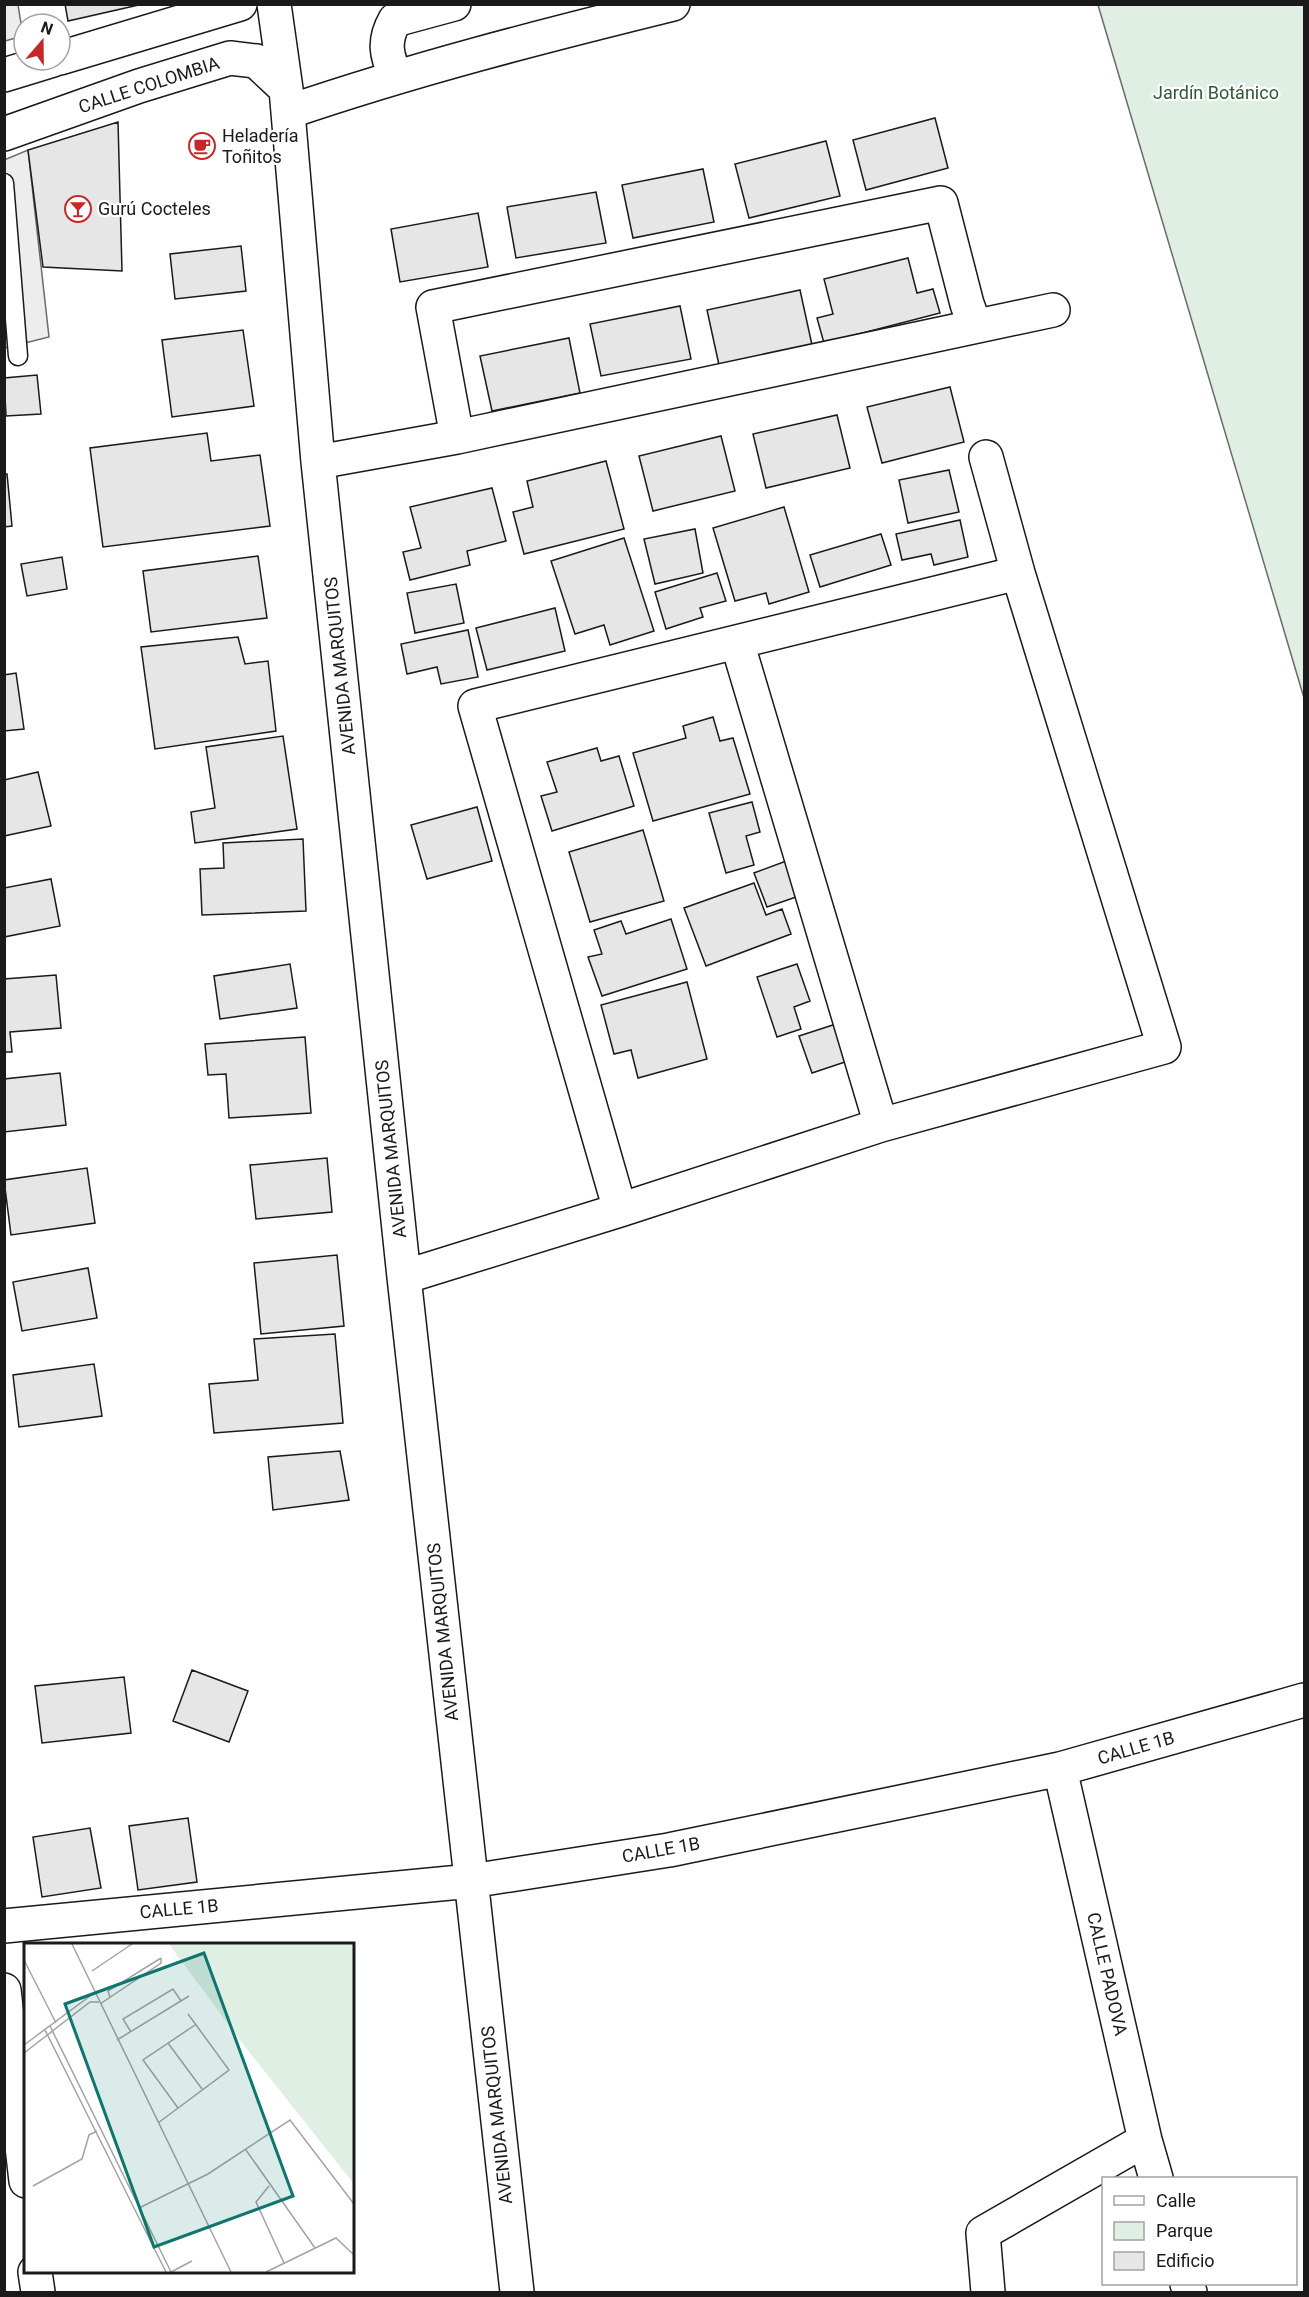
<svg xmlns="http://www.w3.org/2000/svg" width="1309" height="2297" viewBox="0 0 1309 2297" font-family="Roboto,sans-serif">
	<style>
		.green { fill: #e0efe3; stroke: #6a6a6a; stroke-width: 1.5 }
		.parking { fill: #ededed; stroke: #6a6a6a; stroke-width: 1.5 }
		.building { fill: #e6e6e6; stroke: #1a1a1a; stroke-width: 1.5 }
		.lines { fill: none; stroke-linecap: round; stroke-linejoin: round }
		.service-casing { stroke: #1a1a1a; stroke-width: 21 }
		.minor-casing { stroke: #1a1a1a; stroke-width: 36 }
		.service { stroke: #fff; stroke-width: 18 }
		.minor { stroke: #fff; stroke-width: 33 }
		.labels { text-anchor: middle; stroke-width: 4.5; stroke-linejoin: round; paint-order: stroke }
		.street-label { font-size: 18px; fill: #1a1a1a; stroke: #fff }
		.park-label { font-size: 18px; fill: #2b5a34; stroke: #fff }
		.poi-label { font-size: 18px; fill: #1a1a1a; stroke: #fff; text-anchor: start }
		.inset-road { fill: none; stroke: #a3a3a3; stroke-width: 1.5 }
		.view { fill: #0f766e; fill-opacity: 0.15; stroke: #0f766e; stroke-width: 3 }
		.inset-edge { fill: none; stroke: #1a1a1a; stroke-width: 3 }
	</style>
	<rect width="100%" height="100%" fill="#fff"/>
	<path class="green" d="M1098,5H1304V698Z"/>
	<path class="parking" d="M5,4L18,5L23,36L5,41Z
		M28,150L49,337L5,348L4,160Z"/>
	<path class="building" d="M65,4H143L68,21Z
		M935,118L948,168L866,190L853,140Z
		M118,122L122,271L43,267L28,150Z
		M826,141L840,196L749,218L735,164Z
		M703,169L714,222L633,238L622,185Z
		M596,192L606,243L516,258L507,207Z
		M478,213L488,267L400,282L391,229Z
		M241,246L246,291L175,299L170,254Z
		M908,258L917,293L933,289L940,313L824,343L817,318L833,314L824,279Z
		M800,290L812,345L719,365L707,310Z
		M680,306L691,359L601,376L590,324Z
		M243,330L254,406L172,417L162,340Z
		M569,338L580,393L492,411L480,356Z
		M37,375L41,414L6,416L4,378Z
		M950,387L964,442L882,463L867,407Z
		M837,415L850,468L766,488L753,434Z
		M207,433L211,461L260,455L270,526L103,547L90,448Z
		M721,436L735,491L653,511L639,456Z
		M606,461L624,529L524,554L513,512L533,507L527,481Z
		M949,470L959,512L908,523L899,480Z
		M4,474H7L12,526L4,527Z
		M492,488L506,541L467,551L470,565L410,580L403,552L421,548L410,507Z
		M784,507L809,592L769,604L766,593L735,601L713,528Z
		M960,520L968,557L934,565L931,554L902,560L896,534Z
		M695,529L703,573L655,584L644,539Z
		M881,534L891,565L820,587L810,555Z
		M624,538L654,631L610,645L604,625L575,634L551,561Z
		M258,556L267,618L151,632L143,571Z
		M62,557L67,589L27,596L21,564Z
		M717,573L726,601L700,608L703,617L666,629L655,592Z
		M456,584L464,623L415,633L407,593Z
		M555,608L565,651L487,670L476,628Z
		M468,630L478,677L441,684L437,667L407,674L401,644Z
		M238,637L245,664L268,661L276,731L155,749L141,647Z
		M16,673L24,729L4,731V675Z
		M713,717L720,741L733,738L750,794L653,821L633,753L686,738L683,726Z
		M283,736L297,829L195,843L191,812L215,808L206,747Z
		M597,748L601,761L619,756L634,806L552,831L541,796L557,792L547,762Z
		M38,772L51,826L4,836V780Z
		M752,802L760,832L746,836L754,865L726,873L709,813Z
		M477,807L492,861L427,879L411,825Z
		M643,830L664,901L590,922L569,852Z
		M303,839L306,911L202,915L200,869L224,868L223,843Z
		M789,860L802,895L767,907L754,873Z
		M51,879L60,926L4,937V888Z
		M754,883L766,915L782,909L791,934L706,966L684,908Z
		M671,919L687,969L602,996L588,957L602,954L594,930L621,921L626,934Z
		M290,964L297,1008L220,1019L214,976Z
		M797,964L810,1001L794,1007L801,1029L777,1037L757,977Z
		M56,975L61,1028L10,1032L12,1052H4V979Z
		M687,982L707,1059L638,1078L631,1050L614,1054L601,1005Z
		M839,1023L851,1060L812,1073L799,1036Z
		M305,1037L311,1113L229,1118L226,1074L208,1075L205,1044Z
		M60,1073L66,1125L4,1132V1079Z
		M327,1158L332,1212L256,1219L250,1165Z
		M87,1168L95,1223L11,1235L4,1180Z
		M337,1255L344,1326L261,1334L254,1263Z
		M88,1268L97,1318L22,1331L13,1282Z
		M335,1334L343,1423L214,1433L209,1384L258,1380L254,1339Z
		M94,1364L102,1416L19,1427L13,1375Z
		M340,1451L349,1500L273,1510L268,1457Z
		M192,1670L248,1691L229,1742L173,1721Z
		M124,1677L131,1733L42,1743L35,1686Z
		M188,1818L197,1882L138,1890L129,1826Z
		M90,1828L101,1888L42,1897L33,1837Z"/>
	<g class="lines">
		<defs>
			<path id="service" d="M4,183L18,356"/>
			<path id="minor" d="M274,4L286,89L318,462L404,1277L517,2292
				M60,58L240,4
				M4,75L53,60
				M396,77C386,55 383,41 395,20L454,4
				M288,112C414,69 543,36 673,4
				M4,134L139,86L230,58L256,61L286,89
				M457,437L433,307L941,203L967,304L975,326
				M318,462L457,437L1053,310
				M737,642L881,1125
				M620,1210L475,706L1018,573
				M404,1277L620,1210L881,1125L1164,1047L1018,573L986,457
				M1060,1769L1145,2140L1156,2178
				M4,1926L471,1881L669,1850L1060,1769L1304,1700
				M4,1990L26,2181
				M35,2272L38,2292
				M1187,2284L1190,2292
				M988,2292L983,2233L1145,2140"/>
		</defs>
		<use href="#service" class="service-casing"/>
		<use href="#minor" class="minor-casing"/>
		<use href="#service" class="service"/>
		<use href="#minor" class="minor"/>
	</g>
	<defs>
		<symbol id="cafe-ring" viewBox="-11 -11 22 22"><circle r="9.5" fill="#fff" stroke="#c62828" stroke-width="1.5"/><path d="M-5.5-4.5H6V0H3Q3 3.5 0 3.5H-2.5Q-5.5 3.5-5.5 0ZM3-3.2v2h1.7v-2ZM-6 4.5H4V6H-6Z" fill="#c62828"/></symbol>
		<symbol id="bar-ring" viewBox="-11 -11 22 22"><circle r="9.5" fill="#fff" stroke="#c62828" stroke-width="1.5"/><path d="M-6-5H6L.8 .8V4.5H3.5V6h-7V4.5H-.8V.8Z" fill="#c62828"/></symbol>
	</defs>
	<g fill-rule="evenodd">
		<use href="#cafe-ring" x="187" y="131" width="30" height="30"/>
		<use href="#bar-ring" x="63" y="194" width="30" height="30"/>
	</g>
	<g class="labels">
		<g class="street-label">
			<text transform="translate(149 85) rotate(-18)" y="6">CALLE COLOMBIA</text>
			<text transform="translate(340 666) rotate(-96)" y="6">AVENIDA MARQUITOS</text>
			<text transform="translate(391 1149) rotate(-96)" y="6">AVENIDA MARQUITOS</text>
			<text transform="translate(443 1632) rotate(-96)" y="6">AVENIDA MARQUITOS</text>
			<text transform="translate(1136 1748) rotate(-16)" y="6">CALLE 1B</text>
			<text transform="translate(661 1850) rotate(-10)" y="6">CALLE 1B</text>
			<text transform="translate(179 1909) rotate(-5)" y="6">CALLE 1B</text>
			<text transform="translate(1107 1974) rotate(77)" y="6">CALLE PADOVA</text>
			<text transform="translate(497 2115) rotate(-96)" y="6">AVENIDA MARQUITOS</text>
		</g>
		<g class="park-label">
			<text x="1216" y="99">Jardín Botánico</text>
		</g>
		<g class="poi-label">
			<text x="222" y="142">Heladería<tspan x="222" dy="21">Toñitos</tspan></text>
			<text x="98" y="215">Gurú Cocteles</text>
		</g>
	</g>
	<g transform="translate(24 1943)">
		<rect width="330" height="330" fill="#fff"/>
		<path d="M145,1H330V241L218,100Z" fill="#e0efe3"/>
		<path class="inset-road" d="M48,1L207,329M0,17L32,80M68,28L108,1M86,54L84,48L137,15M76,61L137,20V15M26,83L147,329M21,87L142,329M107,89L99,76L149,46L157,58M93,97L165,53M144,100L178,146M0,102L70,50M0,110L66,59H75M154,165L119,117L171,82M134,180L205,127L164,71M222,207L291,305M9,243L58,216L65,192L73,188M245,243L232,259L260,320M115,265L184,231L266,177L330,261M147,329L168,318M242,329L312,295L330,312"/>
		<path class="view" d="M180,10L269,253L130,304L41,61Z"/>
		<rect width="330" height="330" class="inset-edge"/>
	</g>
	<rect width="1309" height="2297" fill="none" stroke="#1a1a1a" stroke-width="12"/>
	<rect x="1102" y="2177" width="195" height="108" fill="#ffffff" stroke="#a3a3a3" stroke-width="1.5"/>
	<rect x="1114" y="2196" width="30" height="9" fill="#ffffff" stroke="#a3a3a3" stroke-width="1.5"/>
	<text x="1156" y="2207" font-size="18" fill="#1a1a1a">Calle</text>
	<rect x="1114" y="2222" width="30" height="18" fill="#e0efe3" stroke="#a3a3a3" stroke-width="1.5"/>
	<text x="1156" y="2237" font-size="18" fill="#1a1a1a">Parque</text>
	<rect x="1114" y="2252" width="30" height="18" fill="#e6e6e6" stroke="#a3a3a3" stroke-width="1.5"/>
	<text x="1156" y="2267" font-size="18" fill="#1a1a1a">Edificio</text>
	<g transform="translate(42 42) rotate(20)"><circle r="28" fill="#ffffff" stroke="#a3a3a3" stroke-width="1.5"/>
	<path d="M0-4.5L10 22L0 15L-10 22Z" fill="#c62828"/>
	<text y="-9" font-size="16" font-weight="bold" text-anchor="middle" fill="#1a1a1a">N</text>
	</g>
</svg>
